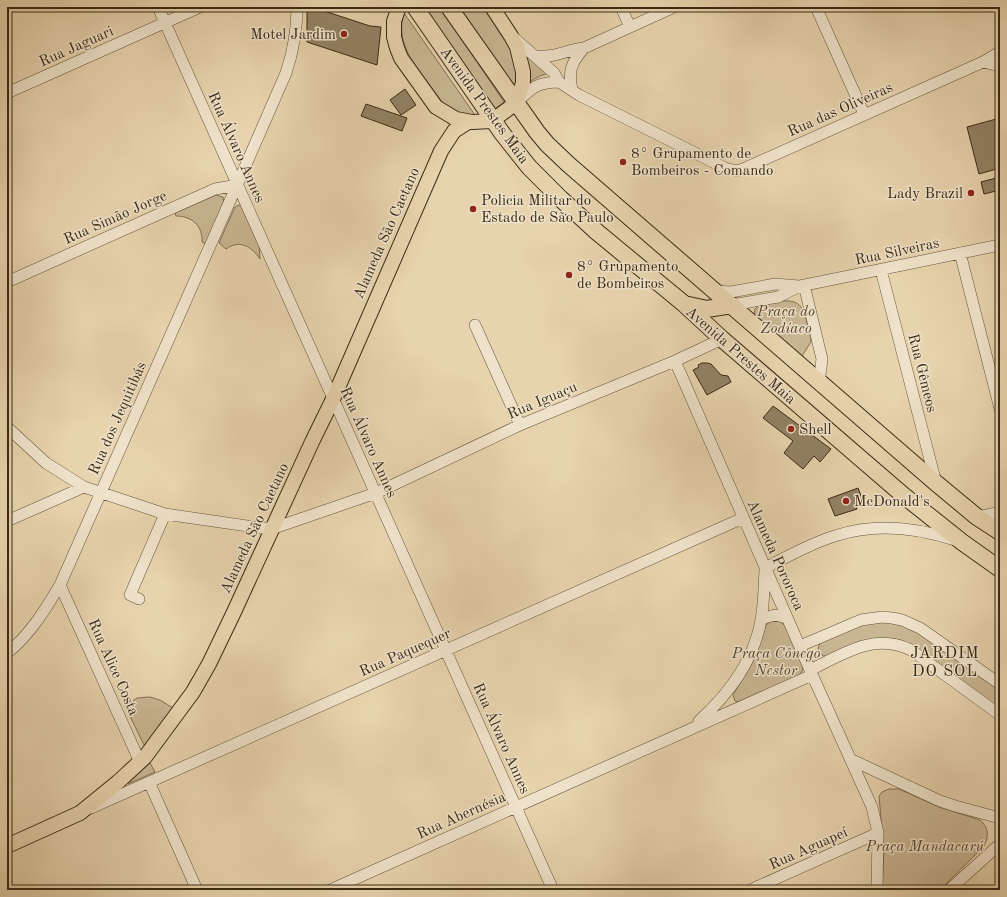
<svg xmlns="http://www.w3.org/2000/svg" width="1007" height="897" viewBox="0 0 1007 897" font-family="'Old Standard TT',serif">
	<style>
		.green { fill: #c9b693; stroke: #817054 }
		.building { fill: #938264; stroke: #392a14 }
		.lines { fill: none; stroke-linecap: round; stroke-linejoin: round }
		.minor-casing { stroke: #64543a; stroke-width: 12 }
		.major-casing { stroke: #392a14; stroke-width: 16 }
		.highway-casing { stroke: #392a14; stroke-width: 18 }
		.minor { stroke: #efe2ca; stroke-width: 11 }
		.major { stroke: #e7d3ad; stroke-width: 14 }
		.highway { stroke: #e7d3ad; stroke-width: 16 }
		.poi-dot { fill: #8f2418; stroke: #efe2ca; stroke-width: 1.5 }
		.labels { text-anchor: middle; stroke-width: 3; stroke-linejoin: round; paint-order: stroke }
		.poi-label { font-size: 15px; fill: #392a14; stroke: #efe2ca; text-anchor: start }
		.street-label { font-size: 15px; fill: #392a14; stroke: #efe2ca }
		.park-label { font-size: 15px; font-style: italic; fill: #56462d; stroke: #efe2ca }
		.neighbourhood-label { font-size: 16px; letter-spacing: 1px; fill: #392a14; stroke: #efe2ca }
	</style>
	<rect width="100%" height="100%" fill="#e7d3ad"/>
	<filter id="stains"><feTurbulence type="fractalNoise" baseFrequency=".005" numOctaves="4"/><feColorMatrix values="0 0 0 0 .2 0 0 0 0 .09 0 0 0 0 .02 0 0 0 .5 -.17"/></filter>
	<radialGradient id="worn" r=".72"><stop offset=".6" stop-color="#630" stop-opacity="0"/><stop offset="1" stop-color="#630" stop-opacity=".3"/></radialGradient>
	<path class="green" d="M423,7H440L504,102L492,111Z
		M457,7H484C501,31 523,59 515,90Z
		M404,13L475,115C462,114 452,111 442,102C423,76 393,47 404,13Z
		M525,50L552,72L540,76L531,81L529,80V71Z
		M216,195L223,197L224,203L206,244L202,242C203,226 192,216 176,216L175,213Z
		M239,205L241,206L259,245L260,259C252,247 240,239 226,249L219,243L235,207Z
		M783,301C801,300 803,308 807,323C809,329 811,336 811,342L800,359L754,317L755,309L758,306Z
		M775,620L781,622L785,626L802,664L803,670L798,676L739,702L735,701L733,695L753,660L758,649L766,625L770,622Z
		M882,622L900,624L926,637L1000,690V710L900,640C873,634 852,647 827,656H823L818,649L820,642L862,625Z
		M150,697L160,700L173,708L146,745H144L125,706L137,698Z
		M150,763L155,772L128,784L149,764Z
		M889,789H899L939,807L980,820C989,828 989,836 984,846L940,890H882L884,852L879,796L882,792Z"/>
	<path class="building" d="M307,7H312L370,26L381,27L377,65L307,42Z
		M405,89L416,105L401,115L390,100Z
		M366,104L407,118L402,131L361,116Z
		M1000,118V168L979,174L967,127Z
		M1000,177V190L984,194L981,182Z
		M702,363H707L711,364L721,375L728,376L731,382L707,395L693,370L699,367L698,365Z
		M773,406L831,449L820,462L814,456L803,469L784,453L793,441L763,418Z
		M858,488L864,503L856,506L857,509L835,516L828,499Z"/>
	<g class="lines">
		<defs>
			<path id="minor" d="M158,7L553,890
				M621,7L630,27
				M816,7L864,114
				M513,37L554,73L559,82L579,95L725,168L737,171L743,169L983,62L1000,52
				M535,56C556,58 565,50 584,48L674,7
				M983,62L1000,66
				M572,90C568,71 571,63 584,48
				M7,93L200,7
				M517,102C532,88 537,82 559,82
				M960,253L1000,409
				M881,270L936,483
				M7,282L215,189L238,185
				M804,285L822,359L819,383
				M715,291L731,292L775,284L799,286
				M732,305L778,297L800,286L1000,245
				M475,325L520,425
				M675,361L810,670L872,807L878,833L877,890
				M7,427L46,463L84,487L165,514L261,528H274L376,493L520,425L675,361L722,339
				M977,517L1000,512
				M7,521L84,487
				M765,568C788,556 814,542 838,535C876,523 918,528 955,540
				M60,585L140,762
				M139,599L130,595L165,514
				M761,619L775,615L787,618
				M800,646L861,620L882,617L892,618L902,620L920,628L1000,684
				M7,653C30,635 45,610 60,585L245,167L286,73C293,52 297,29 297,7
				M810,670C843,654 874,632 911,650L1000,715
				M699,721C729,694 754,660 761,620C764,604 764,586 765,570
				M852,760L940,801L955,806L1000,818
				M149,782L197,890
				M91,808L743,518
				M330,890L812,675
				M750,890L878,833
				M949,890L1000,844"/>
			<path id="major" d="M399,7L394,21V37L397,48L401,58L436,107L456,119L472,122L492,121L516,103L523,83V72L517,47L511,36L492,7
				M7,846L80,813L118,782L145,757L193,692L209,664L234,612L312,442L333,399L441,151L454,131L468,122"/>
			<path id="highway" d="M415,7L502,133L529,167L561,199L597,232L683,303L722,339L903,495L962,542L1000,569
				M449,7L537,132L547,144L568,164L936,483L977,517L1000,532
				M684,304L707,309L732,305"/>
		</defs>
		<use href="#minor" class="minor-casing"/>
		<use href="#major" class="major-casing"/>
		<use href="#highway" class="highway-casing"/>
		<use href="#minor" class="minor"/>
		<use href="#major" class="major"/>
		<use href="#highway" class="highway"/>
	</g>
	<g class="poi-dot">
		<circle cx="344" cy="34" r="4"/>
		<circle cx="623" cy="162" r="4"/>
		<circle cx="971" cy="193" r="4"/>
		<circle cx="473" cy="209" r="4"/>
		<circle cx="569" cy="275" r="4"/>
		<circle cx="791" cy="429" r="4"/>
		<circle cx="846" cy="501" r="4"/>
	</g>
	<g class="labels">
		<g class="poi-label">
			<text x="336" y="39" text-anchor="end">Motel Jardim</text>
			<text x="631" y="158">8° Grupamento de<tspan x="631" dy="17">Bombeiros - Comando</tspan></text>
			<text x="963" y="198" text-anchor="end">Lady Brazil</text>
			<text x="481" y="205">Policia Militar do<tspan x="481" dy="17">Estado de São Paulo</tspan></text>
			<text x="577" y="271">8° Grupamento<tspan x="577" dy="17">de Bombeiros</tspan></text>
			<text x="799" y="434">Shell</text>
			<text x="854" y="506">McDonald's</text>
		</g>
		<g class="street-label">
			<text transform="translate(76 46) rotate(-24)" y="5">Rua Jaguari</text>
			<text transform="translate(485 105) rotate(54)" y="5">Avenida Prestes Maia</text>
			<text transform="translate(840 109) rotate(-24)" y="5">Rua das Oliveiras</text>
			<text transform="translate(237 147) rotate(66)" y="5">Rua Álvaro Annes</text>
			<text transform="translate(115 217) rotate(-24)" y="5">Rua Simão Jorge</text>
			<text transform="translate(386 233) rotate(-66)" y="5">Alameda São Caetano</text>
			<text transform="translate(897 251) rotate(-12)" y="5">Rua Silveiras</text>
			<text transform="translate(741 355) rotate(41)" y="5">Avenida Prestes Maia</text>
			<text transform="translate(923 373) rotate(76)" y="5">Rua Gêmeos</text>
			<text transform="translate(542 400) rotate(-23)" y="5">Rua Iguaçu</text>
			<text transform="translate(117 418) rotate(-66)" y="5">Rua dos Jequitibás</text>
			<text transform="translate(369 442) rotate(66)" y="5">Rua Álvaro Annes</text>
			<text transform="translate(254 528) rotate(-65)" y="5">Alameda São Caetano</text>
			<text transform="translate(776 555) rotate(66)" y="5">Alameda Pororoca</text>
			<text transform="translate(405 652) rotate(-24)" y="5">Rua Paquequer</text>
			<text transform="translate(114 667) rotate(66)" y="5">Rua Alice Costa</text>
			<text transform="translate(502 738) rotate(66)" y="5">Rua Álvaro Annes</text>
			<text transform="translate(461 815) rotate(-24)" y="5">Rua Abernésia</text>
			<text transform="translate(808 848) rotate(-24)" y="5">Rua Aguapeí</text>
		</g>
		<g class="park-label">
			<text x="786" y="316">Praça do<tspan x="786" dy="17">Zodíaco</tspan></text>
			<text x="776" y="658">Praça Cônego<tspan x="776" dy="17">Nestor</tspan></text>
			<text x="925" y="851">Praça Mandacarú</text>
		</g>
		<g class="neighbourhood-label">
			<text x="945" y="658">JARDIM<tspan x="945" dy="18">DO SOL</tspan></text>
		</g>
	</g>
	<rect width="1007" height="897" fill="none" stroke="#e7d3ad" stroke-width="24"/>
	<rect x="8" y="8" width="991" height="881" fill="none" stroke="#392a14" stroke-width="2"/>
	<rect x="12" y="12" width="983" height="873" fill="none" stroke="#392a14"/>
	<rect width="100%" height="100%" filter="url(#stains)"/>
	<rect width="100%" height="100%" fill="url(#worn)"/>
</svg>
